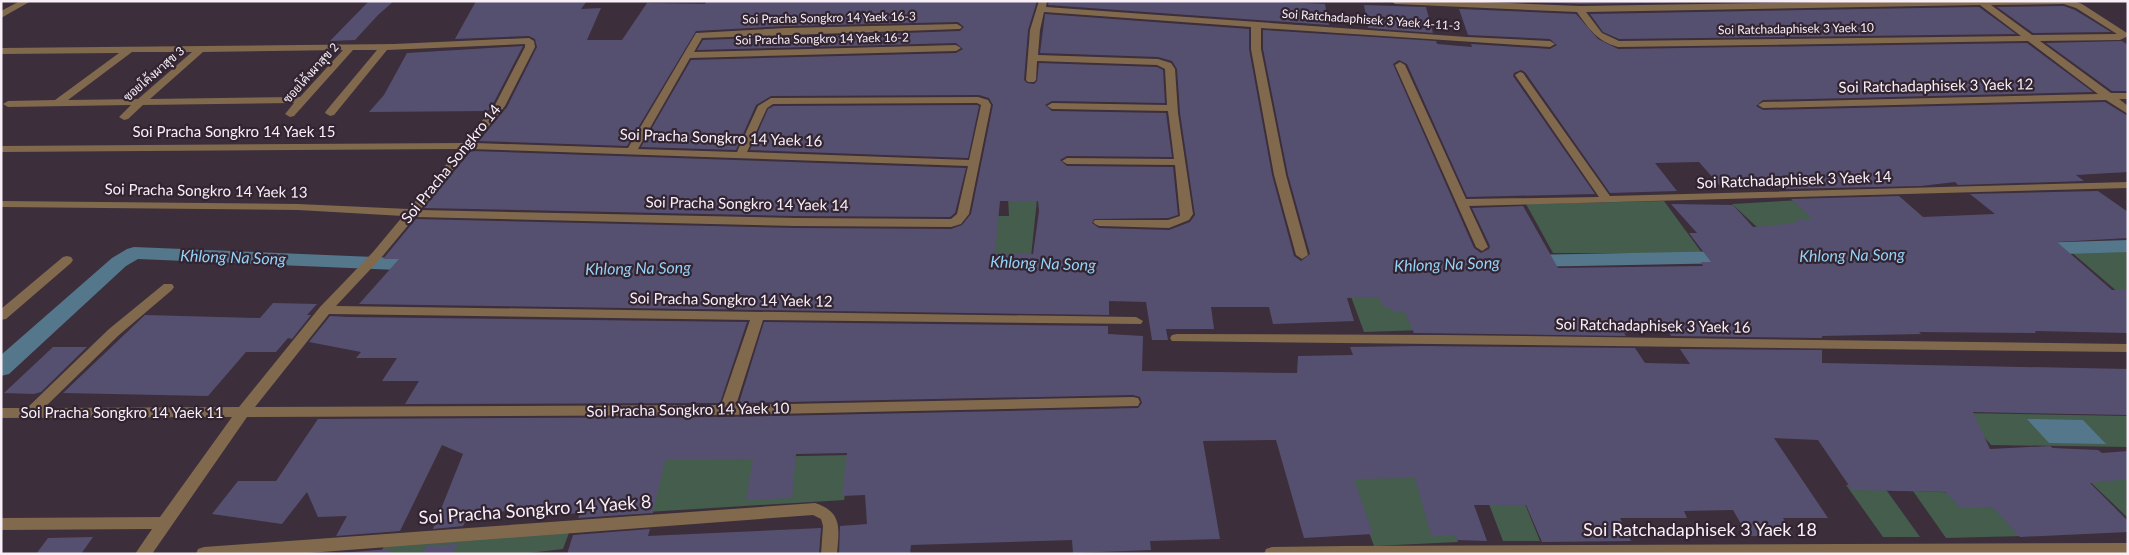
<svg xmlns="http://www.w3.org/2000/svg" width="2129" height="555" viewBox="0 0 2129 555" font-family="Lato,Sarabun,sans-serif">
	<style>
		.green { fill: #445d4c }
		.water { fill: #54778c }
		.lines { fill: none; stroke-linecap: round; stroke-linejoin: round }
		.canal { fill: #54778c; fill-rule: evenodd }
		.building { fill: #565070; fill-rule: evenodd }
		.minor { fill: #81694e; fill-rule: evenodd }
		.labels { text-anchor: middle; stroke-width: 4.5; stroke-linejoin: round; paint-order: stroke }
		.far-street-label { font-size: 12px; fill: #f8eff7; stroke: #322431 }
		.street-label { font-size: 15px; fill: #f8eff7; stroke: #322431 }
		.water-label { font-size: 16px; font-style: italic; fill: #95d2f8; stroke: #322431 }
		.near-street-label { font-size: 18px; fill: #f8eff7; stroke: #322431 }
	</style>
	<rect width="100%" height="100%" fill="#3c2e3b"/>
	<path class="green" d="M1008,198L1037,200L1031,257L994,258L998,216H1009Z
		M1800,200L1823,221L1758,228L1732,204Z
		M1664,201L1702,253H1553L1526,204Z
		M2128,249V294L2119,293L2070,251Z
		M1408,293L1424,330L1364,332L1350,294Z
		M1963,413L2128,416V447L1991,445Z
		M1421,439L1458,542L1374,546L1335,442Z
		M852,455L844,500L647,512L659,459Z
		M2128,471V518L2082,474Z
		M1882,484L1920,537H1883L1846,485Z
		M1913,491L1990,494L2024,536L1946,538Z
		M1487,499H1523L1540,541H1503Z
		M570,530L563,549L520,554H380L384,546Z"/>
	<path class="water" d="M2027,419L2083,420L2106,444L2049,443Z"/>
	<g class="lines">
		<path class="canal" d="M2128,240V252L2034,255L2027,253L2024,249L2027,245L2034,243Z
			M134,247L422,259L429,260L432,265L429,270L422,271L138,259L126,266L9,374L1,376V355L112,258L127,249Z
			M1736,251L1743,253L1746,257L1743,261L1736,263L1524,267L1517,265L1514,261L1517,257L1524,255Z"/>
	</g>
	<path class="building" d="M369,1H394L378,15L355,40L330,41Z
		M476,1H587L581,9L601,8L587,40H622L647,3L705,4L706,1H1037L1028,30L1024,80L1027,83L1034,84L1037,81L1039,63L1157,67L1163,70L1165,103L1052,101L1045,105L1052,111L1166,113L1172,157L1067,156L1060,160L1067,166L1173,167L1178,215L1168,218L1094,219L1092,223L1099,228L1169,230L1190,222L1195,215L1180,113L1177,69L1172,61L1158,57L1040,53L1045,14L1249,29V49L1272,175L1294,256L1301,261L1310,254L1288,175L1263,49V30L1436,41L1437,44L1472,47L1471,44L1550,49L1557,45L1550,39L1468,35L1459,9L1576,14L1598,39L1618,49L2027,43L2093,92L1763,100L1756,106L1763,110L2105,102L2128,116V172L2076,175L2084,181L1958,185L1955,182L1921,186L1782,189L1777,185L1721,187L1699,162L1655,163L1677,191L1610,193L1525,72L1521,70L1514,73L1513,76L1595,194L1467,197L1407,64L1399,60L1393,64L1474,248L1481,253L1489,249L1490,246L1472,208L1523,206L1558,268L1703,266L1701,262H1711L1689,233H1697L1671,204L1733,205L1753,227L1797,223L1794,220L1812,219L1791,199L1899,196L1923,217L1995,214L1970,194L2098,191L2128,212V238L2057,242L2112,290H2128V333L2035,331L2036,333L1919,332L1921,334L1822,336V338L1671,336L1669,332L1624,333L1626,336L1414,333L1404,311H1392L1390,308H1384L1379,297L1347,298L1354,321L1273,324L1269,307H1211L1214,329H1166L1168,340H1152L1146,302L1109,301V315L359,304L399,259H383L416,219L795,228L951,229L962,225L971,214L993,105L989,98L979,95L771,96L756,105L736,150L641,147L691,60L956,53L963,49L956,43L697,50L703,40L960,31L964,27L958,22L786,26L696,31L627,146L479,141L507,107L537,47L535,39L529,36L455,39ZM1000,201H1038L1039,211L1033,254L995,253Z
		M1049,1H1261L1325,4L1329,25L1048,5Z
		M1512,1H1758L1580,4Z
		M1364,5L1426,7L1433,33L1368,28Z
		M2064,6L2075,10L2111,32L2033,33L1997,7Z
		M1979,7L2016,34L1619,39L1603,32L1590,14Z
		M2122,41L2128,45V91H2112L2046,43Z
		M523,46L493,104L488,111L369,112L384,95L407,53Z
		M977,105L979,106L968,158L750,150L768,109L774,106Z
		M471,151L966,168L955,213L950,217L795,216L424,208Z
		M273,303L317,304L307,315H311L292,339L288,338L276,352H246L208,396L63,393L145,315L260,318Z
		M330,316L348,317L747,322L720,403L405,404L419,381H382L397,358H356L361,352L309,342Z
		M764,322L1108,326V334L1143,336L1142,371L1297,373L1298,356L1353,355L1350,347L1419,346L1635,348L1645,363L1690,364L1680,349L1822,350V363L2128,369V415L1973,412L1990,449L2050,446L2053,448L2098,450L2102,453L2128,451V479L2090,483L2128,521V532L2020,537L1992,507L1960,508L1946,492L1852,490L1818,440L1774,438L1828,518H1783L1794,536H1748L1733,510L1684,511L1687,518H1620L1631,541L1542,542L1526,505H1474L1487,541L1457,540L1455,535H1431L1415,478L1354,479L1373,534L1304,538L1276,440L1203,441L1220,539L1150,541L1151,550L1073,553L1072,540L911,545L910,554H839L840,526L867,524L865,495L842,496L847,453L796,454L792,498L746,500L753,459L665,460L653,513L578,518L580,513L529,517L531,509L485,513L482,521L465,522L463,526L433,529L463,454L442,445L400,531L336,536L347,516L318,517L307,492L282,524L212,514L238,481H276L318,419L727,417L1138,408L1142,403L1140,397L1133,395L739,403Z
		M53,347H87L41,392L34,394L4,393Z
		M821,528L819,554H567L573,535L650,529L648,536Z
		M93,537L81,554H36L48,538Z
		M457,544L453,554H423L426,546Z
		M391,549L388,554H326Z"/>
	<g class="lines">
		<path class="minor" d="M20,1H31L1,18V11Z
			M1039,1H1047L1046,7L1467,37L1550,41L1555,44L1550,47L1261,28V49L1286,175L1308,255L1302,259L1296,255L1274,175L1251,49V27L1044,12L1040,30L1038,55L1158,59L1171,63L1175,69L1178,113L1193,214L1189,220L1169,228L1099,226L1095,224L1093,222L1095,220H1168L1180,216L1175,165L1067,164L1062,161L1067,158L1174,159L1168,111L1052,109L1047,106L1052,103L1167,105L1165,69L1157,65L1037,61L1036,80L1034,82H1028L1026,80L1030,30Z
			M1391,1H1462L1580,6L1890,1H2074L2082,4L2127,33L2128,36L2120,40L2040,41L2111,93H2128V99H2119L2128,106V114L2106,100L1763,108L1758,105L1763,102L2098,94L2028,41L1618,47C1597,41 1589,29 1577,12L1395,4ZM2064,4L2076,8L2117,34L2032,35L1991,5ZM1980,5L2021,36L1619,41L1602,33L1586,12Z
			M957,24L962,27L960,29L702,38L694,52L956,45L961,48L956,51L690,58L638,149L737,152L758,106L771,98L978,97L988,100L991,105L969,214L961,224L951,227L795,226L415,217L381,258L336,306L1136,317L1143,321L1141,324L763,320L736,405L1133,397L1138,398L1140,402L1138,406L727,415L247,417L152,554H135L152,529L1,530V518L160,517L232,417L1,418V408H27L109,329L164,284H172L174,287L172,290L119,335L44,408L239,407L320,307L373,252L403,216L298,210L1,207V201L298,204L409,209L459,149L1,152V146L464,143L495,105L525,47V44L387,50L334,115L330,116L325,113L326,111L377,50H353L294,116L290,117L285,114L294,103L143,105L128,119L124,120L119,117L131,105L8,107L3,104L8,101L55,100L119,53L1,54V48L394,44L529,38L534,41L535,47L505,106L475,143L628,148L696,33L786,28ZM343,50L300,97L150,99L203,52ZM132,52H192L138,99L68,100ZM977,103L981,105L969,160L747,152L767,108L773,104ZM470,149L968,166L957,214L951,219L795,218L420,210ZM329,314L750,320L721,405L255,407Z
			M1400,62L1405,65L1466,199L1599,197L1515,75L1520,72L1523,73L1610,196L2128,182V188L1469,206L1488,247L1482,251L1476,247L1395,65Z
			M67,256L71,257L73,260L71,263L6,319L1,320V309L63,257Z
			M1177,334L1441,335L2128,344V352L1172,341L1170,338L1172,335Z
			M815,503C843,512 839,529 837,554H821L823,526L821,519L813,515L295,554H196L198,549L204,547Z
			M2128,543V554H1264L1266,549L1272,547L1345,546Z"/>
	</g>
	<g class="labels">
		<g class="far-street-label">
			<text transform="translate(829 18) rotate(-1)" y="4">Soi Pracha Songkro 14 Yaek 16-3</text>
			<text transform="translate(1371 20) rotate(4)" y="4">Soi Ratchadaphisek 3 Yaek 4-11-3</text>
			<text transform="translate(1796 29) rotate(-1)" y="4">Soi Ratchadaphisek 3 Yaek 10</text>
			<text transform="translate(822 39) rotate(-1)" y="4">Soi Pracha Songkro 14 Yaek 16-2</text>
			<text transform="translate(311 73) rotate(-48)" y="4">ซอยโค้งผาสุข 2</text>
			<text transform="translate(154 74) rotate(-41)" y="4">ซอยโค้งผาสุข 3</text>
		</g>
		<g class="street-label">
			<text transform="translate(1936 86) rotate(-1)" y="5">Soi Ratchadaphisek 3 Yaek 12</text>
			<text x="234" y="137">Soi Pracha Songkro 14 Yaek 15</text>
			<text transform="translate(721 138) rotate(2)" y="5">Soi Pracha Songkro 14 Yaek 16</text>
			<text transform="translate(451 164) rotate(-51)" y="5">Soi Pracha Songkro 14</text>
			<text transform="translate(1794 180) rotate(-2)" y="5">Soi Ratchadaphisek 3 Yaek 14</text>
			<text transform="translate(206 191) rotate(1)" y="5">Soi Pracha Songkro 14 Yaek 13</text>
			<text transform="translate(747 204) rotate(1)" y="5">Soi Pracha Songkro 14 Yaek 14</text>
			<text transform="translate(731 300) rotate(1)" y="5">Soi Pracha Songkro 14 Yaek 12</text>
			<text transform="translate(1653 326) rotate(1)" y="5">Soi Ratchadaphisek 3 Yaek 16</text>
			<text transform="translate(688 410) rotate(-1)" y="5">Soi Pracha Songkro 14 Yaek 10</text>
			<text x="122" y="418">Soi Pracha Songkro 14 Yaek 11</text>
		</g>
		<g class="water-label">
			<text transform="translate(1852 255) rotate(-1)" y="6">Khlong Na Song</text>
			<text transform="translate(233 257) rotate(2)" y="6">Khlong Na Song</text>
			<text transform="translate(1043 263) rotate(2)" y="6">Khlong Na Song</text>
			<text transform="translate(1447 264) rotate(-2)" y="6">Khlong Na Song</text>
			<text transform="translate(638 268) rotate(-1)" y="6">Khlong Na Song</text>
		</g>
		<g class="near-street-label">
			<text transform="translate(535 510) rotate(-4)" y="6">Soi Pracha Songkro 14 Yaek 8</text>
			<text x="1700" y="536">Soi Ratchadaphisek 3 Yaek 18</text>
		</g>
	</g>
	<rect width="2129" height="555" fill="none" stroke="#f8eff7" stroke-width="5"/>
</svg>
